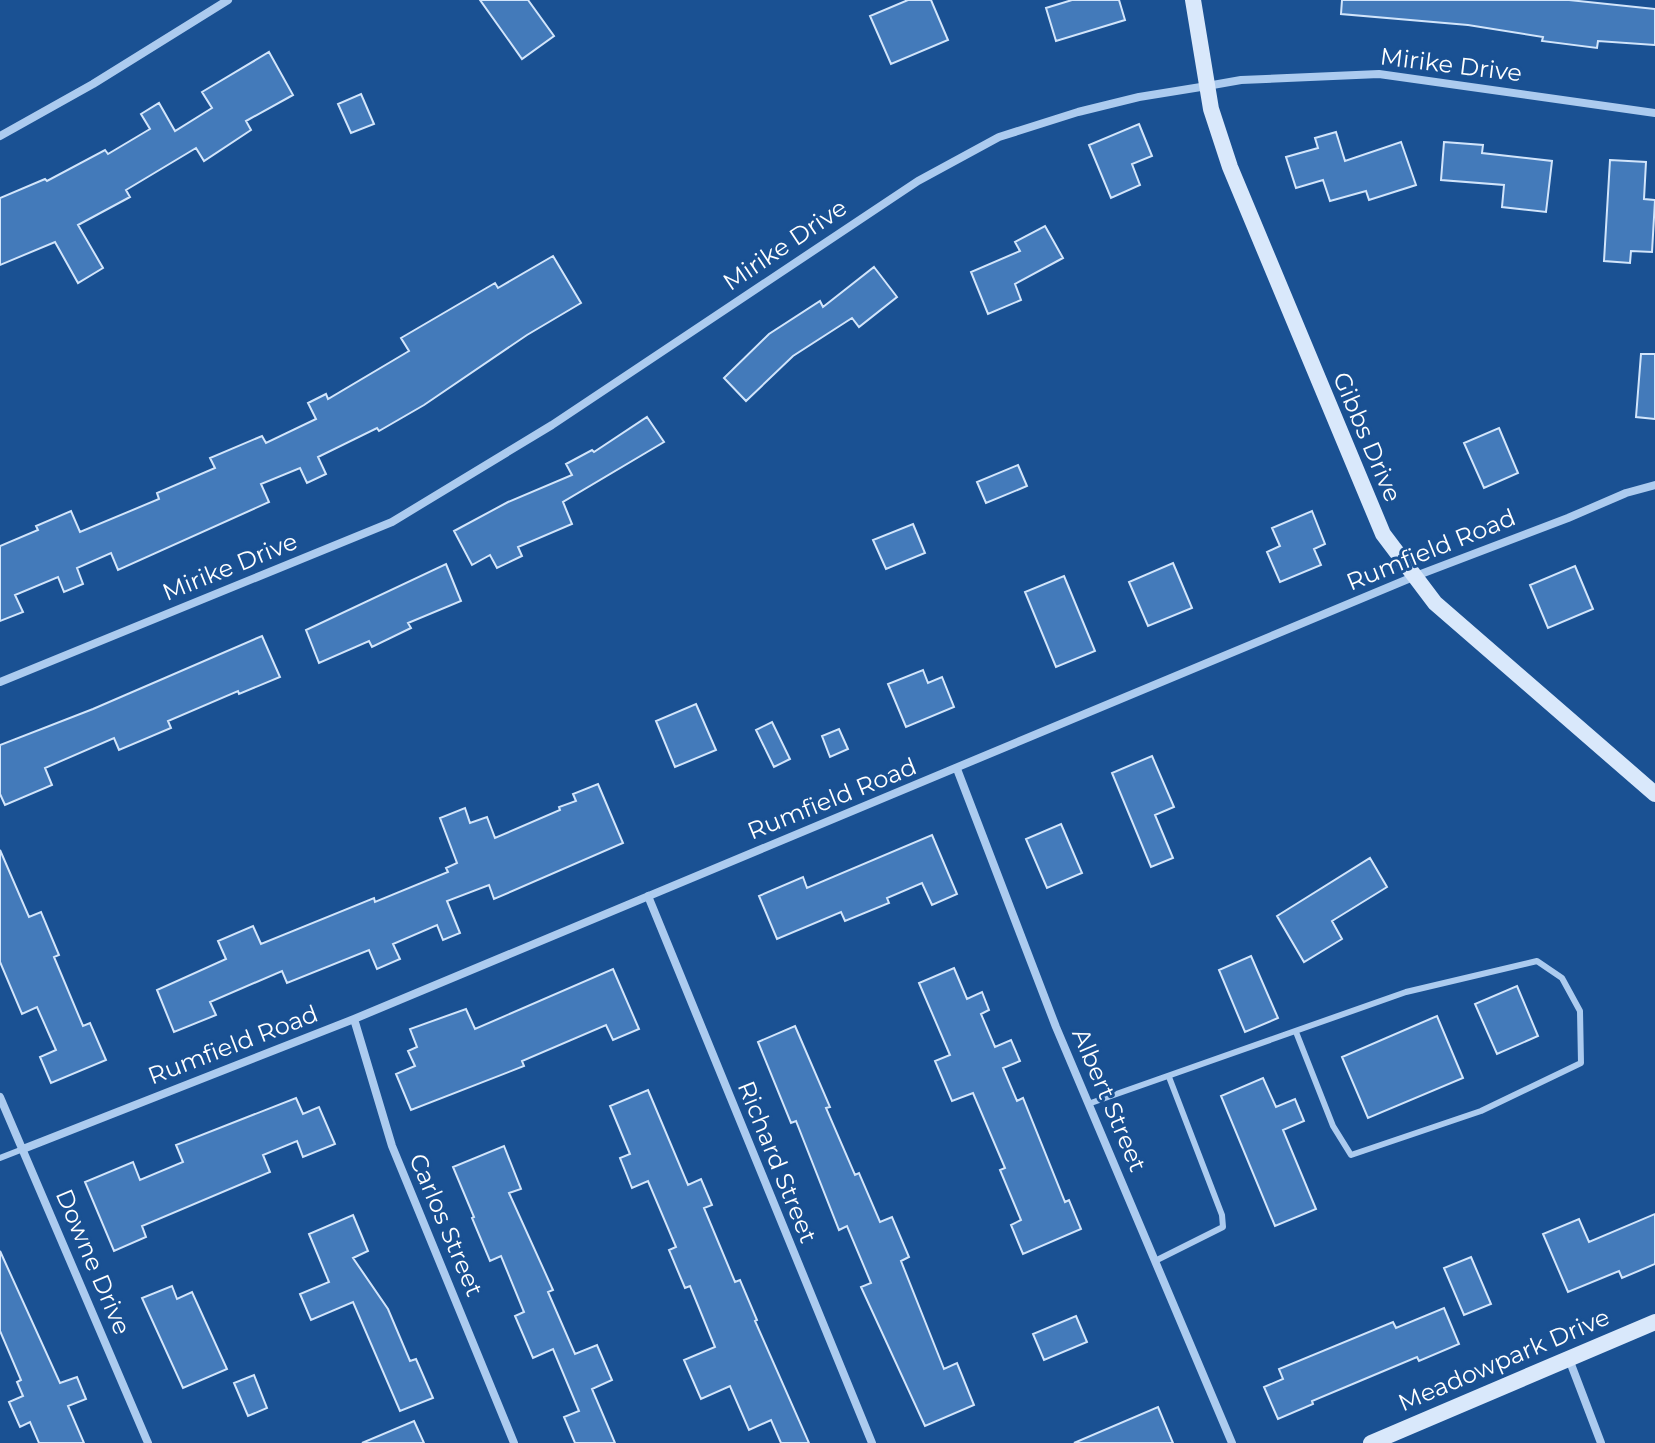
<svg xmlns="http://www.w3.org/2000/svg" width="1655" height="1443" viewBox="0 0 1655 1443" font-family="Montserrat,sans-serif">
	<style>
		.building { fill: #437aba; stroke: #d2e5fb; stroke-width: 2 }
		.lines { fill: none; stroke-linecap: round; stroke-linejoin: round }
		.lane { stroke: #accbef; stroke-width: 6 }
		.street { stroke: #accbef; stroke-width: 8 }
		.secondary { stroke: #d9e8fb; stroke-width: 16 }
		.labels { text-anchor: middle; stroke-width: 6; stroke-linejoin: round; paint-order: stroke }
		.street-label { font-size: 24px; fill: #fff; stroke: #1a5193 }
	</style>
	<rect width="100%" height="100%" fill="#1a5193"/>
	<path class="building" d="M480,0H528L554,36L522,59Z
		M908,0H931L948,40L891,64L870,16Z
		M1072,0H1119L1125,20L1056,41L1046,8Z
		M1342,0H1569L1655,9V45L1598,41L1597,48L1542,41L1543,37L1468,25L1341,14Z
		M269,52L293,95L246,121L251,130L204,161L196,148L126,190L130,197L78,225L103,268L78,283L55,242L0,265V198L45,179L47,181L105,150L108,154L150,129L141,114L159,103L175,131L212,108L202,92Z
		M361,94L374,124L351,133L338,104Z
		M1139,124L1152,156L1132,164L1140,185L1111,198L1089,145Z
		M1336,132L1345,161L1401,142L1416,185L1369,200L1366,191L1330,201L1323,180L1296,188L1286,157L1318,148L1315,138Z
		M1444,142L1483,145L1482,153L1552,161L1546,212L1502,207L1504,185L1441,180Z
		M1610,160L1646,162L1644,199L1655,200L1652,252L1631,251L1630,263L1604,261Z
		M1045,226L1063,258L1015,284L1021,300L988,314L971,272L1020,251L1015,242Z
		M553,256L581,303L527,335L424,405L379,431L377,428L318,457L326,474L307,483L300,468L261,484L269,502L118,570L111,553L77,568L83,584L64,592L58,577L15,595L23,612L0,621V546L38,530L36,526L71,511L80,532L159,499L157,493L215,468L210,458L262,436L266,443L316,419L308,403L326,394L328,399L409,351L401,338L495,283L498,288Z
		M874,267L897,297L859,327L852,318L793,356L746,401L724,378L769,334L820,301L823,307Z
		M1641,354H1655V419L1636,417Z
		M647,417L664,442L563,502L572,524L518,547L522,556L497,568L490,555L472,565L454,531L508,502L572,475L566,464L592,450L594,452Z
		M1499,428L1518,473L1484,488L1464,443Z
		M1018,465L1027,486L986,503L977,482Z
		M1312,511L1325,544L1314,549L1321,565L1280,582L1267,552L1280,546L1272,528Z
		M913,524L925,553L886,569L873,540Z
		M1173,563L1192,608L1148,626L1129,582Z
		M446,564L461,601L408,623L411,628L372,647L369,641L319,663L306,630Z
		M1575,566L1593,609L1548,628L1530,585Z
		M1064,576L1095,651L1056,667L1025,592Z
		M262,636L280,677L239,694L238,691L168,721L171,728L119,750L114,738L45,768L52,785L5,805L0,794V745L93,709Z
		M923,670L928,683L942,677L954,707L906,727L888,684Z
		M696,704L716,750L675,767L656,721Z
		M772,722L790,759L774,767L756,730Z
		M839,729L848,749L830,757L822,736Z
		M1152,756L1174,807L1155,815L1173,858L1151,867L1112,773Z
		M598,784L623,843L494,899L489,885L447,901L460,933L443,940L437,925L393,944L400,959L377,969L369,950L287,983L282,971L210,1002L216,1015L174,1032L157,990L226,959L218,941L253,926L261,944L374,898L375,902L448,872L446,868L457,863L440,818L465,808L470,823L487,817L495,838L560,810L559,807L576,801L573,794Z
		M1061,824L1082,873L1047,888L1026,839Z
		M932,835L957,894L932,905L922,883L887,898L889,903L845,921L841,912L777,939L759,896L803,877L807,888Z
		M0,850L29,917L41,912L59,955L54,957L83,1026L90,1023L106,1060L51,1083L40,1057L56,1050L37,1007L22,1014L0,962Z
		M1370,858L1387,887L1332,921L1342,939L1304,962L1277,916Z
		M1251,956L1278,1018L1245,1032L1219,970Z
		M954,968L967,999L982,992L989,1010L981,1014L995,1047L1011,1040L1020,1061L1003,1068L1017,1101L1023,1098L1065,1202L1069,1200L1081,1229L1023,1254L1011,1225L1021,1220L1000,1170L1005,1168L973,1093L952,1101L935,1061L950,1055L919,983Z
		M613,969L639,1029L613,1040L606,1025L522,1061L524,1066L411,1110L396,1074L415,1066L408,1051L417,1047L410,1029L466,1009L475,1029Z
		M1517,986L1538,1036L1497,1054L1475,1004Z
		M1437,1016L1463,1078L1368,1118L1342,1057Z
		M795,1026L830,1107L826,1108L855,1175L859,1173L880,1222L892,1217L909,1257L901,1261L944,1369L957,1363L974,1405L925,1426L861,1287L871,1283L847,1226L839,1230L796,1121L791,1123L758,1042Z
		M1263,1078L1276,1107L1295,1099L1304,1121L1283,1130L1316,1209L1275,1226L1221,1096Z
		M648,1090L688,1185L701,1179L712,1205L704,1208L735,1282L740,1280L757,1320L755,1321L809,1443H781L771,1420L749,1430L730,1386L701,1399L684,1360L715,1347L690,1286L685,1288L669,1250L676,1247L648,1181L632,1188L620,1158L630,1154L610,1106Z
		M296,1098L303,1114L319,1107L335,1144L303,1157L297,1141L263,1155L270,1172L142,1226L146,1237L114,1251L85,1182L133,1162L140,1180L183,1162L176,1145Z
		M504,1146L521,1189L509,1193L553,1290L548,1292L575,1354L597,1345L612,1380L592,1389L615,1443H575L564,1417L579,1411L553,1349L533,1358L515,1316L524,1312L501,1256L490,1261L472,1218L474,1217L453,1167Z
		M1655,1214V1264L1622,1278L1619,1271L1568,1292L1543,1234L1579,1219L1589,1242Z
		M353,1215L368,1251L353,1258L388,1309L410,1361L416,1359L433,1398L400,1411L353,1302L311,1320L300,1294L329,1282L309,1234Z
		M0,1251L60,1383L77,1377L86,1399L68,1406L84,1443H39L30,1422L20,1427L9,1402L23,1396L17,1382L21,1380L0,1331Z
		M1471,1257L1491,1304L1464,1315L1444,1268Z
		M172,1286L177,1299L192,1292L227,1369L183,1388L142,1298Z
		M1444,1308L1459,1344L1419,1361L1417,1357L1367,1378L1312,1401L1313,1404L1278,1419L1264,1387L1283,1379L1279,1369L1393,1322L1396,1328Z
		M1076,1316L1087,1342L1044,1360L1033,1334Z
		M254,1375L267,1408L248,1416L234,1383Z
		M1158,1407L1173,1443H1074Z
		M414,1421L424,1443H362Z"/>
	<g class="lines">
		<path class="lane" d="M1088,1104L1406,992L1537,961L1562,978L1580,1011L1581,1063L1481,1111L1351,1155L1333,1126L1296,1032
			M0,1158L23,1149
			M1155,1261L1223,1227L1222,1215L1169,1077"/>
		<path class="street" d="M0,136L93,84L228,0
			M0,682L392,522L552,425L918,181L999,137L1078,112L1139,97L1207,86L1241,80L1379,74L1655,113
			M957,769L1056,1027L1232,1443
			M648,896L872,1443
			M354,1019L392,1146L514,1443
			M0,1097L148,1443
			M23,1149L354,1019L1413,577L1568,518L1626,493L1655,485
			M1569,1359L1601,1443"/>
		<path class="secondary" d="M1193,0L1211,109L1230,167L1383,534L1435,603L1655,794
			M1371,1443L1655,1322"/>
	</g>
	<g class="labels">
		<g class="street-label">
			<text transform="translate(1451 65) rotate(7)" y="8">Mirike Drive</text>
			<text transform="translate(785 245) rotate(-34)" y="8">Mirike Drive</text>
			<text transform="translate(1367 437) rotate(67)" y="8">Gibbs Drive</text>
			<text transform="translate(1431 550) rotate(-22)" y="8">Rumfield Road</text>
			<text transform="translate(230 567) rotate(-22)" y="8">Mirike Drive</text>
			<text transform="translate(832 799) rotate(-22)" y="8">Rumfield Road</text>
			<text transform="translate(233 1045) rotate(-21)" y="8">Rumfield Road</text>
			<text transform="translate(1109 1100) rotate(67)" y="8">Albert Street</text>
			<text transform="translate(777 1162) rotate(68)" y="8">Richard Street</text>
			<text transform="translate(446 1225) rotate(67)" y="8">Carlos Street</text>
			<text transform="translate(93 1262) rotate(67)" y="8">Downe Drive</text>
			<text transform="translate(1504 1360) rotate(-23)" y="8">Meadowpark Drive</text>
		</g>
	</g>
</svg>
